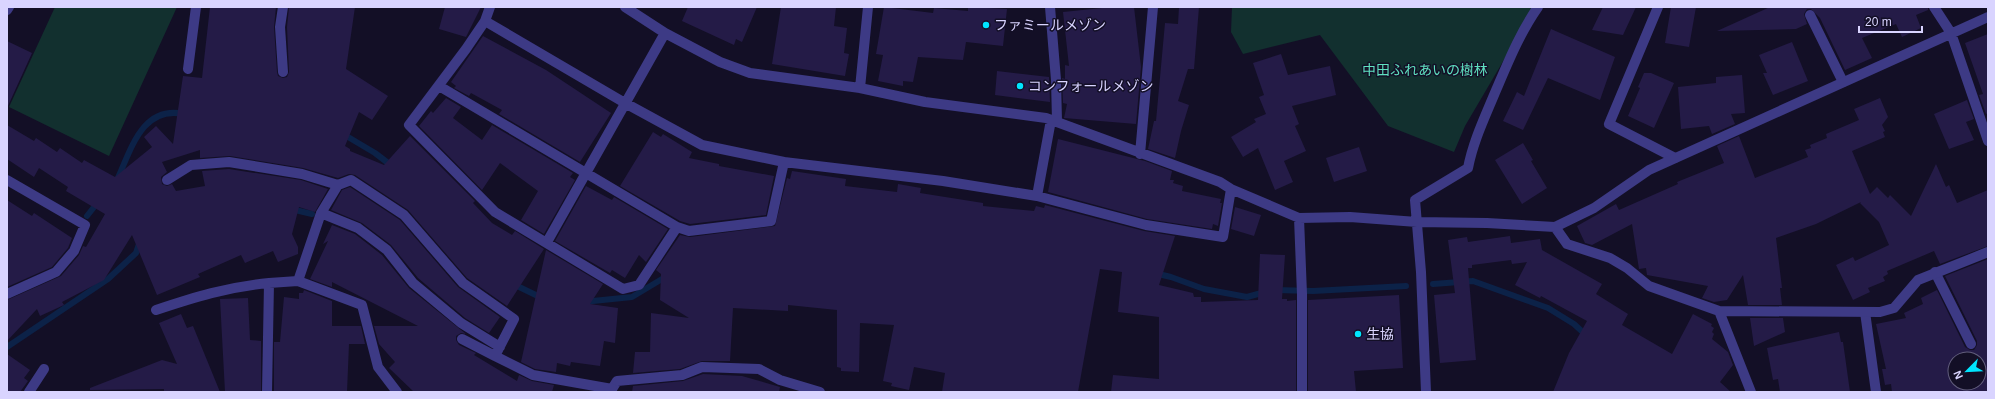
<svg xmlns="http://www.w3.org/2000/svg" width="1995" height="399" viewBox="0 0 1995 399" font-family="Helvetica,'Noto Sans JP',sans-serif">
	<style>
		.green { fill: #12302f }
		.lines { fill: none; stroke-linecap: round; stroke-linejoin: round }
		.stream { stroke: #0c2248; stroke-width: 6 }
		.building { fill: #241b47; fill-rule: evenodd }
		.service { stroke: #3d3a85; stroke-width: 10 }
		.minor { stroke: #3d3a85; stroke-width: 10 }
		.poi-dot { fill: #00e5ff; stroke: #130f26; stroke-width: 1.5 }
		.labels { text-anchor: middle; stroke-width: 3; stroke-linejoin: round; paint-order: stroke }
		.poi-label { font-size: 14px; fill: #d9d4ff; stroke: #130f26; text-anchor: start }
		.park-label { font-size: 14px; fill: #5fe0c0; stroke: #130f26 }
	</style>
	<rect width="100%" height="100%" fill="#130f26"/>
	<path class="green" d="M55,7H177L109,156L9,107Z
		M1232,7H1535L1465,126L1454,152L1388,126L1320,35L1243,54L1231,32Z"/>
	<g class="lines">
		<path class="stream" d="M343,134L375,153L392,166
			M117,180C131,150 142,105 184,114
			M291,209L312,214
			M87,216L98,202
			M1154,273L1171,277L1204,289L1247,297L1265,292
			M513,284L542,298
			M1433,284L1473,281L1548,308L1574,324L1587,336
			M1276,290L1313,291L1406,286
			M583,302L632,297L662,279L668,278
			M7,347L108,279L136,253L140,241"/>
	</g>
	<path class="building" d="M210,7H276L274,27L277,72L278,76L283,78L287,77L289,72L287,27L289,7H355L346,69L388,96L372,120L359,112L345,146L350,149V151L384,165L410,136L475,201L473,203L492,223L512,235L515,231L544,249L507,306L467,278L408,210L355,175L349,174L338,178L303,168L230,156L200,158V150L162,162L167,172L161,177L162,184L167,186L172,184L176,191L205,186L202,171L229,169L301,180L328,189L315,212L299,207L292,234L298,247V254L278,262L273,251L245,263L241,255L198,274L200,277L157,295L132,235L104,280L62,302L64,305L40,316L37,309L7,341V300L61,276L79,255L83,246L86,247L105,214L66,191L68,187L39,168L34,177L7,159V125L34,141L36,138L57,152L60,148L82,163L84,160L115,177L152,147L144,137L156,126L173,144L183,76L202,78Z
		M445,7H481L466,37L439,29Z
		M688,7H757L742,42L736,39L734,45L682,21Z
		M781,7H836L834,26L847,28L844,53L849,54L845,76L772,64Z
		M884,7L933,13L934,8L968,11V7L1007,9L1003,46L966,42L963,60L918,57L913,82L903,81V86L878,81L883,55L876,54Z
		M1112,7H1134L1141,67L1136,124L1064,118L1067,104L1063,103L1062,78L1065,79V65L1069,66L1063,12Z
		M1179,7H1199L1194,69H1188L1178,101L1189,105L1181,131L1175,158L1148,149L1154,121H1156L1165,23L1178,24Z
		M1603,7H1636L1623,35L1592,30Z
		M1671,7H1696L1689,47L1665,43Z
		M1770,7H1928V10L1916,15L1921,28L1902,37L1896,24L1862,38L1872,58L1845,70L1820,18L1811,9H1807L1804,14L1807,24L1796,29L1717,31Z
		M1551,29L1615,57L1600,100L1548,78L1523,130L1503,121L1517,92L1524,96Z
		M1988,34V113L1986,114L1979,95L1983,94L1965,43Z
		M483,36L546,70L611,113L580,162L499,114L502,110L471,93L469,96L454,88L456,86L451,82Z
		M7,41L32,53L7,108Z
		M1792,42L1808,81L1773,95L1763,73H1767L1759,55Z
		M1281,54L1288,75L1330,66L1336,95L1292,106L1299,124L1295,126L1306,151L1284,161L1293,182L1275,190L1258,148L1243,157L1231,137L1256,122L1254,119L1266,114L1259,97L1264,95L1253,63Z
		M997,71L1049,77L1050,102L995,95Z
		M1644,73H1651L1674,83L1654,128L1628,116L1640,88L1638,87Z
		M1742,75L1745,113L1731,114L1735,124L1712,134L1709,126L1681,129L1678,87L1716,83V77Z
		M446,98L461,107L453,118L482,140L492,125L573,173L570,177L575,180L544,234L521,220L538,191L500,163L482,190L419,126L431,111L433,113Z
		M1880,98L1888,117L1882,125L1885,131L1883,132L1885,137L1852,151L1870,194L1877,187L1888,198L1890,195L1911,216L1936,164L1946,187L1949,185L1957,203L1988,190V246L1940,264L1934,251L1887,271L1888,274L1883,277L1885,281L1868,288L1870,292L1853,300L1836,265L1853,257L1855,261L1889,245L1879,222L1860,203L1861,202L1816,224L1776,238L1782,288H1780L1782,305H1748L1743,275L1727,300L1714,302L1702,298L1708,286L1647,275L1646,268L1639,269L1632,224L1592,245L1585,243L1577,226L1616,204L1619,210L1678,184L1677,182L1724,163L1717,146L1739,136L1755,178L1808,157L1805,150L1811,148L1810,145L1827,138L1826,134L1859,120L1854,109Z
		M1967,100L1974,119L1966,122L1974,140L1949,149L1934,114Z
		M653,132L661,137L663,134L692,152L689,158L719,164V166L774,176L766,215L690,224L680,221L620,186Z
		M1058,139L1145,161L1172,171L1170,180H1174L1173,183L1183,186L1182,191L1221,199L1220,203H1222L1218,226L1213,224L1212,229L1147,219L1048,192Z
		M1523,143L1533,160L1531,161L1547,188L1522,204L1495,160Z
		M1359,147L1367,171L1334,182L1326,158Z
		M792,171L846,179L845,186L897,192L898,184L921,188L920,193L983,203V206L1034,211L1036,206L1044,208L1045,205L1144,231L1175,236L1159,285L1193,293L1194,297H1201V302L1258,300L1260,254L1285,255L1282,299H1287V301L1296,300V392H1111L1113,375L1159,379V317L1118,312L1122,272L1100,269L1078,392H942L945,373L914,367L909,390L891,386L892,383L883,381L894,325L860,323L859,372L841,371V368L837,367V310L788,305V311L733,308L730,361H702L680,369L633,373L635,352H650L651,313L689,318L660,300L661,274L656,270L680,235L690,237L775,226L787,178L790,179Z
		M586,186L612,200L614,197L668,229L646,262L639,255L625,278L612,270L610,273L555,241Z
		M350,187L400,220L458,287L500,317L489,333L465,318L418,278L391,245L362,223L331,210L342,190Z
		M7,200L32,216L34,213L72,238L68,248L52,267L7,287Z
		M1235,207L1261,215L1254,236L1231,229Z
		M332,225L355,234L382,255L409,288L466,334L461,333L456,336V340L459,345L476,353L474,355L517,381L519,375L532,381L554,385L552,392H414L389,368L395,362L379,344L374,326H418L332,282V287L310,279L328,241L323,244Z
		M1510,236L1511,243L1540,239L1542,250L1602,284L1596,294L1628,314L1622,325L1672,354L1693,314L1712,324L1711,326L1714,328L1712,332L1714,334L1712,339L1728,352L1733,365L1720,382L1731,392H1553L1569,353L1587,321L1541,296L1540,298L1515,285L1527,262L1512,264L1511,260L1472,265V268H1468L1476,360L1440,363L1434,295L1455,293L1448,240L1467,237L1468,242Z
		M546,250L603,284L590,304L618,308L615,343L604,341L600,366L571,362L570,366L557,363L556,372L535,369L521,362Z
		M1988,259V392H1892L1891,384L1885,385L1882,369H1886L1876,324L1906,318L1904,313L1923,304L1921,298L1937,290L1965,347L1970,350H1974L1977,345V341L1945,276ZM1955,359H1979V383H1955Z
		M304,290L332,301V326H361L365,344H349L347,392H274V342H280L284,297L299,299V293H303Z
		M1399,295L1403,368L1354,371L1356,392H1308V300Z
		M248,298L250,340L261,341V392H225L220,299Z
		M181,314L187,328L193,326L220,392H164V389L90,390V388L162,360L177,364L159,323Z
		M1750,318H1783L1785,332L1754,346Z
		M1839,332L1841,342H1843L1850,392H1780L1778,379L1773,380L1767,348Z
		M7,354L30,370L24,378L28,381L20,392H7Z
		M703,374L742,376L780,387L779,392H632L633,386L683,381Z"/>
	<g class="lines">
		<path class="service" d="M1658,7L1609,124L1675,158
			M1810,15L1843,82
			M1935,272L1971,344
			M1865,312L1876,392
			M612,389L617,381L682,375L702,367L759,369L780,380L820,392"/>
		<path class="minor" d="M283,7L280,27L283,72
			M490,7L485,21L625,103L702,145L784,162L943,181L1037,196L1051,120
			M625,7L665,33L720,62L750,73L860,88L925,102L1046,118L1220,182L1231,189L1299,218L1350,217L1417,222L1487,223L1555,227L1594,208L1649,170L1988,17
			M1050,7L1056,80L1057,121
			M1934,7L1951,33L1988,141
			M7,10L9,7
			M485,21L466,49L409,125L495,212L623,289L639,285L677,227L689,231L771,221L784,162
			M188,69L196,7
			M439,86L677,227
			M860,88L868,7
			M1140,154L1153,7
			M7,180L85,225L74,251L56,272L7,294
			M167,180L191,165L229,162L302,174L338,185L321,213L298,281
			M338,185L351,180L404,215L463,283L514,319L495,356L533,375L612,389V392
			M1037,196L1146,225L1223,237L1231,189
			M321,213L358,228L387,250L413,283L461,323L500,347
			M1299,218L1302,294V392
			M1555,227L1567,244L1610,258L1627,268L1649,286L1719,311L1880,312L1894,308L1918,280L1988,252
			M547,242L665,33
			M156,310C195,297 227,287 269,283
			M1719,311L1751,392
			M462,339L495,356
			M29,392L44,369
			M267,392L269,283L298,281L362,305L378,367L397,392
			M1426,392L1421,272L1415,200L1468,168C1473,142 1484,119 1494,95C1507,65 1519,34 1538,7"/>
	</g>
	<g class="poi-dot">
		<circle cx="986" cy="25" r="4"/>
		<circle cx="1020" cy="86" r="4"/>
		<circle cx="1358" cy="334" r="4"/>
	</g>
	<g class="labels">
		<g class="poi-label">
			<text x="994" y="30">ファミールメゾン</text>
			<text x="1028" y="91">コンフォールメゾン</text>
			<text x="1366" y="339">生協</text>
		</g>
		<g class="park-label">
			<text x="1425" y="75">中田ふれあいの樹林</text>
		</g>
	</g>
	<rect width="1995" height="399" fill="none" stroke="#d9d4ff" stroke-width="16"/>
	<g transform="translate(1967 371) rotate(246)"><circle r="19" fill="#130f26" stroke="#625e7d"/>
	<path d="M0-3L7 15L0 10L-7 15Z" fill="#00e5ff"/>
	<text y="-6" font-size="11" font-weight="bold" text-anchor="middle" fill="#d9d4ff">N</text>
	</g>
	<path d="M1859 26v6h63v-6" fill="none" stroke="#d9d4ff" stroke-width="2"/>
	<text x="1865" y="26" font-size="12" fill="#d9d4ff" stroke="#130f26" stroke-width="3" paint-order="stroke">20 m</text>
</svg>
